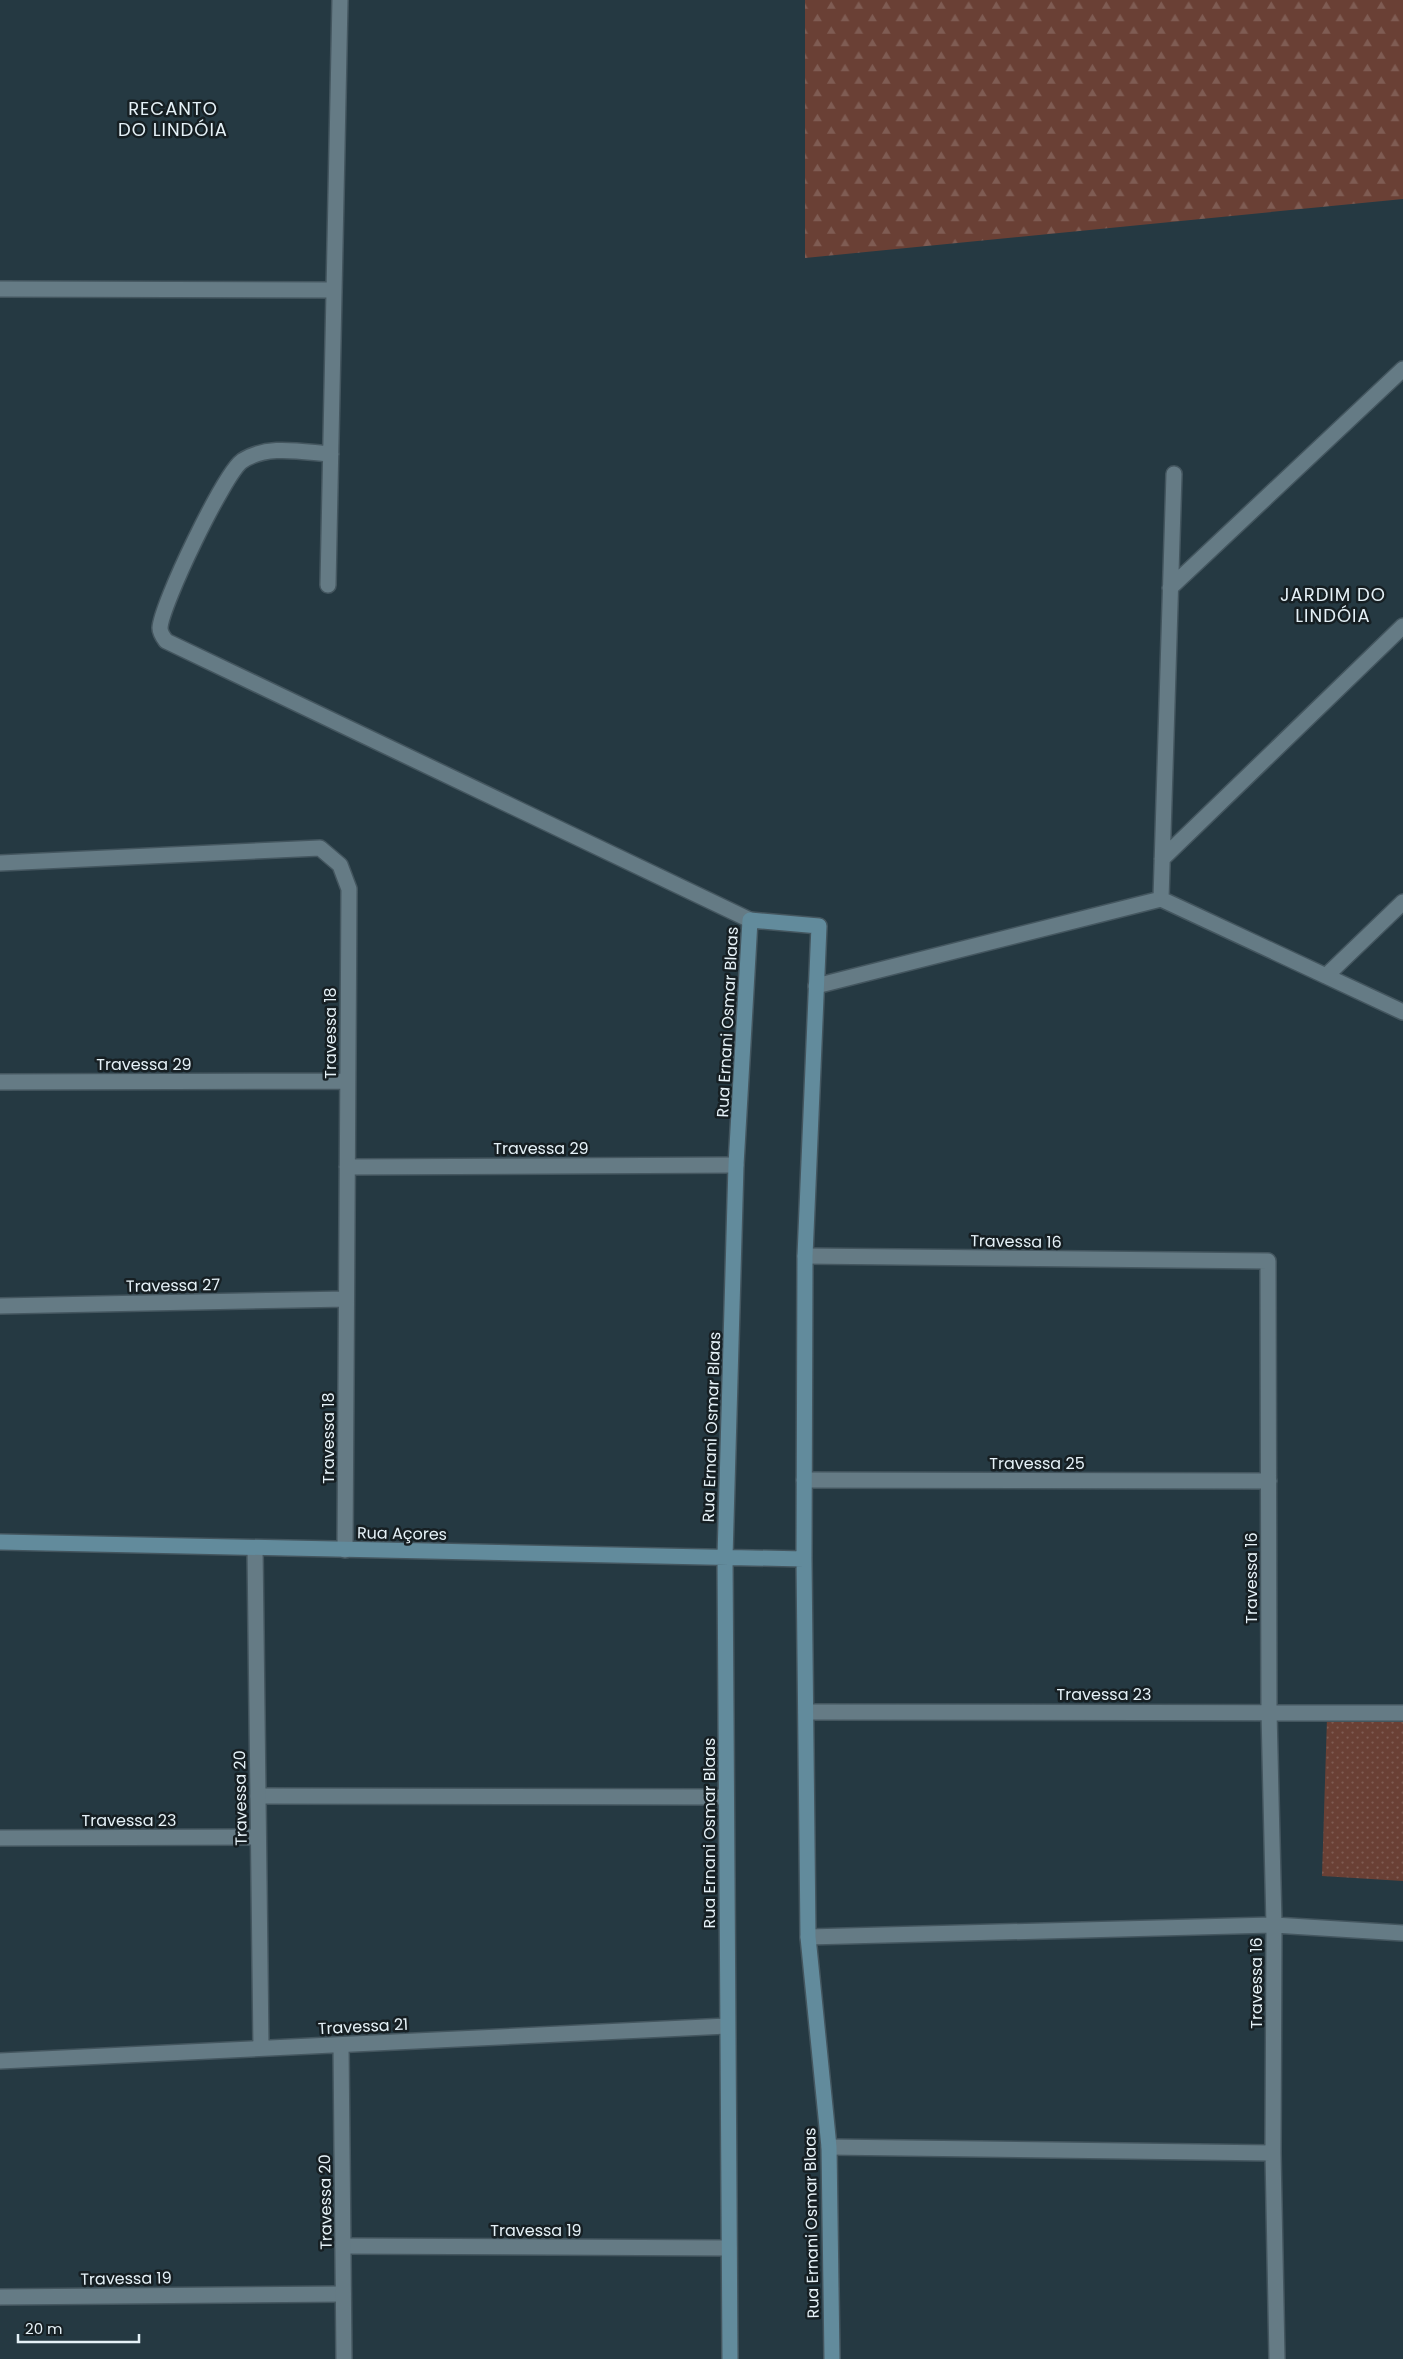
<svg xmlns="http://www.w3.org/2000/svg" width="1403" height="2359" viewBox="0 0 1403 2359" font-family="Poppins,sans-serif">
	<style>
		.forest { fill: url(#forest-firs) }
		.park { fill: url(#park-dots) }
		.lines { fill: none; stroke-linecap: round; stroke-linejoin: round }
		.lane-casing { stroke: #44565f; stroke-width: 18 }
		.street-casing { stroke: #44565f; stroke-width: 18 }
		.secondary-casing { stroke: #44565f; stroke-width: 18 }
		.lane { stroke: #657b85; stroke-width: 15 }
		.street { stroke: #657b85; stroke-width: 15 }
		.secondary { stroke: #628b9c; stroke-width: 15 }
		.labels { text-anchor: middle; stroke-width: 5; stroke-linejoin: round; paint-order: stroke }
		.street-label { font-size: 16px; fill: #e5f1f7; stroke: #161f23 }
		.neighbourhood-label { font-size: 18px; letter-spacing: 1px; fill: #e5f1f7; stroke: #161f23 }
	</style>
	<defs>
		<pattern id="forest-firs" width="22" height="20" patternUnits="userSpaceOnUse" patternTransform="scale(1.25)"><rect width="22" height="20" fill="#6a4035"/><path d="M5 1l3.5 6h-7zM16 11l3.5 6h-7z" fill="#7f5c53"/></pattern>
		<pattern id="park-dots" width="8" height="8" patternUnits="userSpaceOnUse" patternTransform="scale(1.25)"><rect width="8" height="8" fill="#6a4035"/><path d="M2 2h.1M6 6h.1" fill="none" stroke="#7f5c53" stroke-width="1.8" stroke-linecap="round"/></pattern>
	</defs>
	<rect width="100%" height="100%" fill="#253942"/>
	<path class="forest" d="M805,0H1403V199L805,258Z"/>
	<path class="park" d="M1327,1718L1403,1720V1881L1322,1876Z"/>
	<g class="lines">
		<defs>
			<path id="lane" d="M258,1796L726,1797
				M0,1838L258,1837
				M343,2246L729,2248
				M0,2297L343,2294"/>
			<path id="street" d="M0,289L334,290
				M331,454C302,452 267,444 242,461C224,474 161,605 160,628C160,633 163,637 166,641L750,920
				M328,585L340,0
				M1170,588L1403,369
				M1162,859L1403,626
				M0,863L320,848L340,865L349,889L345,1550
				M1161,899L1174,474
				M1326,976L1403,902
				M816,986L1161,899L1403,1012
				M0,1082L347,1081
				M347,1167L736,1165
				M805,1256L1268,1261L1269,1712L1274,1925L1273,2153L1277,2359
				M0,1306L346,1299
				M804,1480L1269,1481
				M255,1548L261,2048
				M806,1712L1403,1713
				M808,1937L1274,1925L1403,1933
				M341,2045L344,2359
				M0,2061L727,2026
				M829,2147L1273,2153"/>
			<path id="secondary" d="M0,1542L804,1559
				M730,2359L725,1557L736,1165L750,920L819,926L805,1256L804,1559L808,1937L829,2147L832,2359"/>
		</defs>
		<use href="#lane" class="lane-casing"/>
		<use href="#street" class="street-casing"/>
		<use href="#secondary" class="secondary-casing"/>
		<use href="#lane" class="lane"/>
		<use href="#street" class="street"/>
		<use href="#secondary" class="secondary"/>
	</g>
	<g class="labels">
		<g class="street-label">
			<text transform="translate(727 1022) rotate(-87)" y="6">Rua Ernani Osmar Blaas</text>
			<text transform="translate(330 1033) rotate(-90)" y="6">Travessa 18</text>
			<text x="144" y="1070">Travessa 29</text>
			<text x="541" y="1154">Travessa 29</text>
			<text transform="translate(1016 1241) rotate(1)" y="6">Travessa 16</text>
			<text transform="translate(173 1285) rotate(-1)" y="6">Travessa 27</text>
			<text transform="translate(711 1427) rotate(-88)" y="6">Rua Ernani Osmar Blaas</text>
			<text transform="translate(328 1438) rotate(-90)" y="6">Travessa 18</text>
			<text x="1037" y="1469">Travessa 25</text>
			<text transform="translate(402 1533) rotate(1)" y="6">Rua Açores</text>
			<text transform="translate(1251 1578) rotate(-90)" y="6">Travessa 16</text>
			<text x="1104" y="1700">Travessa 23</text>
			<text transform="translate(240 1798) rotate(-91)" y="6">Travessa 20</text>
			<text x="129" y="1826">Travessa 23</text>
			<text transform="translate(709 1833) rotate(-90)" y="6">Rua Ernani Osmar Blaas</text>
			<text transform="translate(1256 1983) rotate(-90)" y="6">Travessa 16</text>
			<text transform="translate(363 2026) rotate(-3)" y="6">Travessa 21</text>
			<text transform="translate(325 2202) rotate(-91)" y="6">Travessa 20</text>
			<text transform="translate(811 2223) rotate(-91)" y="6">Rua Ernani Osmar Blaas</text>
			<text x="536" y="2236">Travessa 19</text>
			<text transform="translate(126 2278) rotate(-1)" y="6">Travessa 19</text>
		</g>
		<g class="neighbourhood-label">
			<text x="173" y="115">RECANTO<tspan x="173" dy="21">DO LINDÓIA</tspan></text>
			<text x="1333" y="601">JARDIM DO<tspan x="1333" dy="21">LINDÓIA</tspan></text>
		</g>
	</g>
	<path d="M18 2334v8h121v-8" fill="none" stroke="#e5f1f7" stroke-width="2.5"/>
	<text x="25" y="2334" font-size="15" fill="#e5f1f7" stroke="#161f23" stroke-width="4" paint-order="stroke">20 m</text>
</svg>
